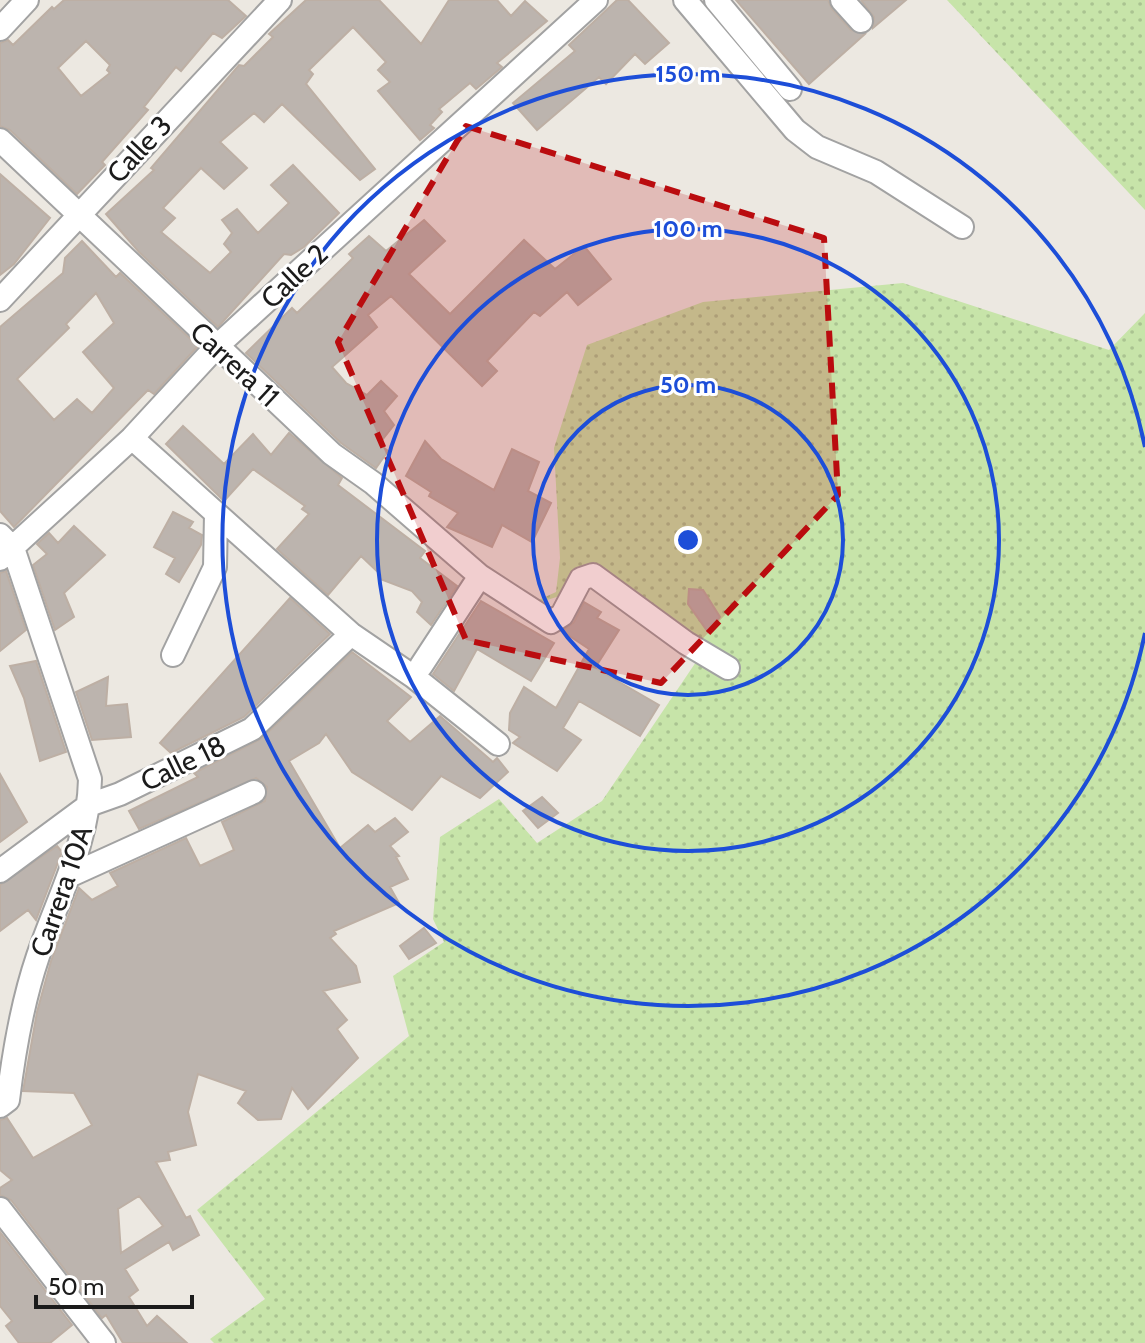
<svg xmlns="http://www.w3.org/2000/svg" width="1145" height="1343" viewBox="0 0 1145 1343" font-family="Cabin,sans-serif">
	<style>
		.grass { fill: url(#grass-dots) }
		.building { fill: #bcb4ae; stroke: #bdafa4; stroke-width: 2; fill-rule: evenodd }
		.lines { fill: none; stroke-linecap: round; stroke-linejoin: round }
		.minor-casing { stroke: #a2a2a2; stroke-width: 26 }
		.minor { stroke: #fff; stroke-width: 22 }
		.marked { fill: #ba0c0f; fill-opacity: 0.2; stroke: #ba0c0f; stroke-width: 6; stroke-dasharray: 16 10; stroke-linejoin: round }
		.ring { fill: none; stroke: #1d4ed8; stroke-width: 4 }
		.labels { text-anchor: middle; stroke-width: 6; stroke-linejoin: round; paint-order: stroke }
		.street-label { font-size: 28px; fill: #1b1b1b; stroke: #fff }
		.centre { fill: #1d4ed8; stroke: #fff; stroke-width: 4 }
		.ring-label { font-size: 24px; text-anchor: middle; font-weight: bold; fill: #1d4ed8; stroke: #fff; stroke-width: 6; stroke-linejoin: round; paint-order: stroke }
	</style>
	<defs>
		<pattern id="grass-dots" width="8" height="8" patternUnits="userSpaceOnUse" patternTransform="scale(2)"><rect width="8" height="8" fill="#c7e4a9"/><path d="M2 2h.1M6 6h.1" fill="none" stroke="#aac391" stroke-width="1.8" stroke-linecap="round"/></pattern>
	</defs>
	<rect width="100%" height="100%" fill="#ece8e1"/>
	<path class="grass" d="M947,0H1145V210Z
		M903,283L1109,350L1145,313V1343H214L210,1339L265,1299L197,1210L409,1036L393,976L444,942L433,919L440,837L499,799L537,843L602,801L696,662L591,586L519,609L556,592L560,558L554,448L587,345L703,302Z"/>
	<path class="building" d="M64,0H228L246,16L222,38L213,33L181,71L176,67L144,107L148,110L102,162L105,165L77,194L10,130L0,126V43L8,40L13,45L52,7L54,9ZM86,41L110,65L107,70L110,73L81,96L58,68Z
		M306,0H379L421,44L449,0H497L511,16L525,1L547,21L497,63L502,67L495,73L476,89L470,83L439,109L442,112L430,125L434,128L420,140L378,91L390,82L378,70L386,62L353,27L309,70L313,74L306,84L375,169L360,180L282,104L264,122L254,113L220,142L247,168L224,189L201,168L163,208L175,218L161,232L210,273L231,252L224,244L232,233L222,220L237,209L258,233L289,203L271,185L293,165L339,213L304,247L291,255L284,254L218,327L139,252L106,214L154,170L151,168L239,65L244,66L273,37L269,34Z
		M617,0H628L669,43L645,64L635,54L606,84L599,77L537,130L513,103L575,51L569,45Z
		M736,0H828L832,9L851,30L865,34L809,84Z
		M861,0H906L873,28L874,17Z
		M0,174L50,218L14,264L0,275Z
		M424,220L445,241L409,274L450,314L524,240L555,269L584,246L611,279L578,305L567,292L540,316L534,312L487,361L497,371L482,386L391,296L368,315L377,327L332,367L346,383L367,395L381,381L397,396L384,411L394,425L379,444L388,451L376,468L341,443L246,353L292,308L297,313L353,258L349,254L369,236L386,251Z
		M82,241L116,277L120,273L198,346L154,394L148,390L14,527L0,511V327L63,273L65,258ZM96,293L114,323L83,352L114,388L92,413L77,399L54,420L17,379L69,328L66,324Z
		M183,426L224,464L253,434L271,455L289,433L342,478L338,485L425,551L420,558L457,586L431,625L417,612L422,602L412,591L380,579L381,575L361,556L328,595L277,549L309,514L302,509L305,506L253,469L224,501L166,444Z
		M425,441L441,459L494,490L512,449L539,462L528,491L551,503L532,542L502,525L492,547L447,527L458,513L429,496L431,492L406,476Z
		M173,512L193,522L189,528L202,535L201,545L179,582L166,574L175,558L154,547Z
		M74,526L105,555L64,593L74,617L55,630L33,565L47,554L37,544L49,533L58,543Z
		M6,571L26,630L0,651V573Z
		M689,589L703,590L720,617L708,632L688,604Z
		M290,598L330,634L244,717L171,753L160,743Z
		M481,601L554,643L531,681L477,649L454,691L433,674Z
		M584,602L601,612L597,618L619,630L595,668L659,705L640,736L579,701L563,728L581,740L557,771L513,743L520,737L509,730L510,713L524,687L556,708L589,649L562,631L574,622Z
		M352,652L411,697L387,721L410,742L440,716L493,762L497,758L508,772L480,798L441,776L412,810L352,772L326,734L319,743L289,761L340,848L368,825L375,832L395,818L408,832L390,846L399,856L396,857L408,879L390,887L399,903L334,931L336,934L330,938L356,966L360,982L323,991L347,1020L337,1029L358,1058L308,1109L292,1088L281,1119L258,1120L238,1103L246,1091L198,1074L188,1112L196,1145L168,1152L170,1160L156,1162L186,1218L190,1216L199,1235L173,1250L169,1242L125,1269L138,1290L129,1297L147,1326L157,1316L187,1343H123L106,1315L102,1318L11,1200L0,1195V1188L12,1180L0,1170V1120L7,1118L33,1158L92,1125L74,1093L23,1091L37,1012L51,961L79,888L92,900L118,886L110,873L186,838L200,866L234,850L222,822L265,801L267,787L256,778L139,829L129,811L198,777L194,773L261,739ZM139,1196L163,1226L121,1253L118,1209Z
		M36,661L66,752L40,761L24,698L10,666Z
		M108,677L106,706L127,704L131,737L92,740L76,692Z
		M0,774L27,822L0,842Z
		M542,797L558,813L538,828L523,811Z
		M57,846L62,852L36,920L28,910L0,931V885Z
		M424,928L436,943L409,959L400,946Z
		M0,1232L72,1325L50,1343H19L6,1326L12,1321L0,1306Z"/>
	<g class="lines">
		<defs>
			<path id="minor" d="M685,0L795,130L817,147L876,172L962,227
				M716,0L790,89
				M842,0L861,21
				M0,29L27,0
				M0,140L332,454L373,483L480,576L551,622L562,615L581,579L593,575L686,643L728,668
				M0,300L280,0
				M132,438L351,634L414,677L498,744
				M0,535L13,548L90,779C89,842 58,897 38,956C22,1003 14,1050 8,1100L0,1106
				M0,559L132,438L216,347L596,0
				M173,655L215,567L216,514
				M421,666L480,576
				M0,871L89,805L120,794L252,729L351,634
				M69,876L254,792
				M0,1209L104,1343"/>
		</defs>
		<use href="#minor" class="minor-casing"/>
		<use href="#minor" class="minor"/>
	</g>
	<path class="marked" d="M466,126L824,238L838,495L661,683L466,640L338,342Z"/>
	<g class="ring">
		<circle cx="688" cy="540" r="155"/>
		<circle cx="688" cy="540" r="311"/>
		<path d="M1145 633A466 466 0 1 1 1145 447"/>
	</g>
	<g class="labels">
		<g class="street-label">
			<text transform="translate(139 149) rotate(-47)" y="10">Calle 3</text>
			<text transform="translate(294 276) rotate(-43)" y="10">Calle 2</text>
			<text transform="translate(235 364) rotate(43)" y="10">Carrera 11</text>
			<text transform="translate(183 763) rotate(-26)" y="10">Calle 18</text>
			<text transform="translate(61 891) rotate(-71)" y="10">Carrera 10A</text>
		</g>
	</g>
	<circle cx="688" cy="540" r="12" class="centre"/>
	<g class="ring-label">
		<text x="688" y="82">150 m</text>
		<text x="688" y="237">100 m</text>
		<text x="688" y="393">50 m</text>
	</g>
	<path d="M36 1295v12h156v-12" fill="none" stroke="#1b1b1b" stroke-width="4"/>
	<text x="48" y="1295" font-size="24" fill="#1b1b1b" stroke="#ffffff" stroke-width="6" paint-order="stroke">50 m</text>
</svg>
